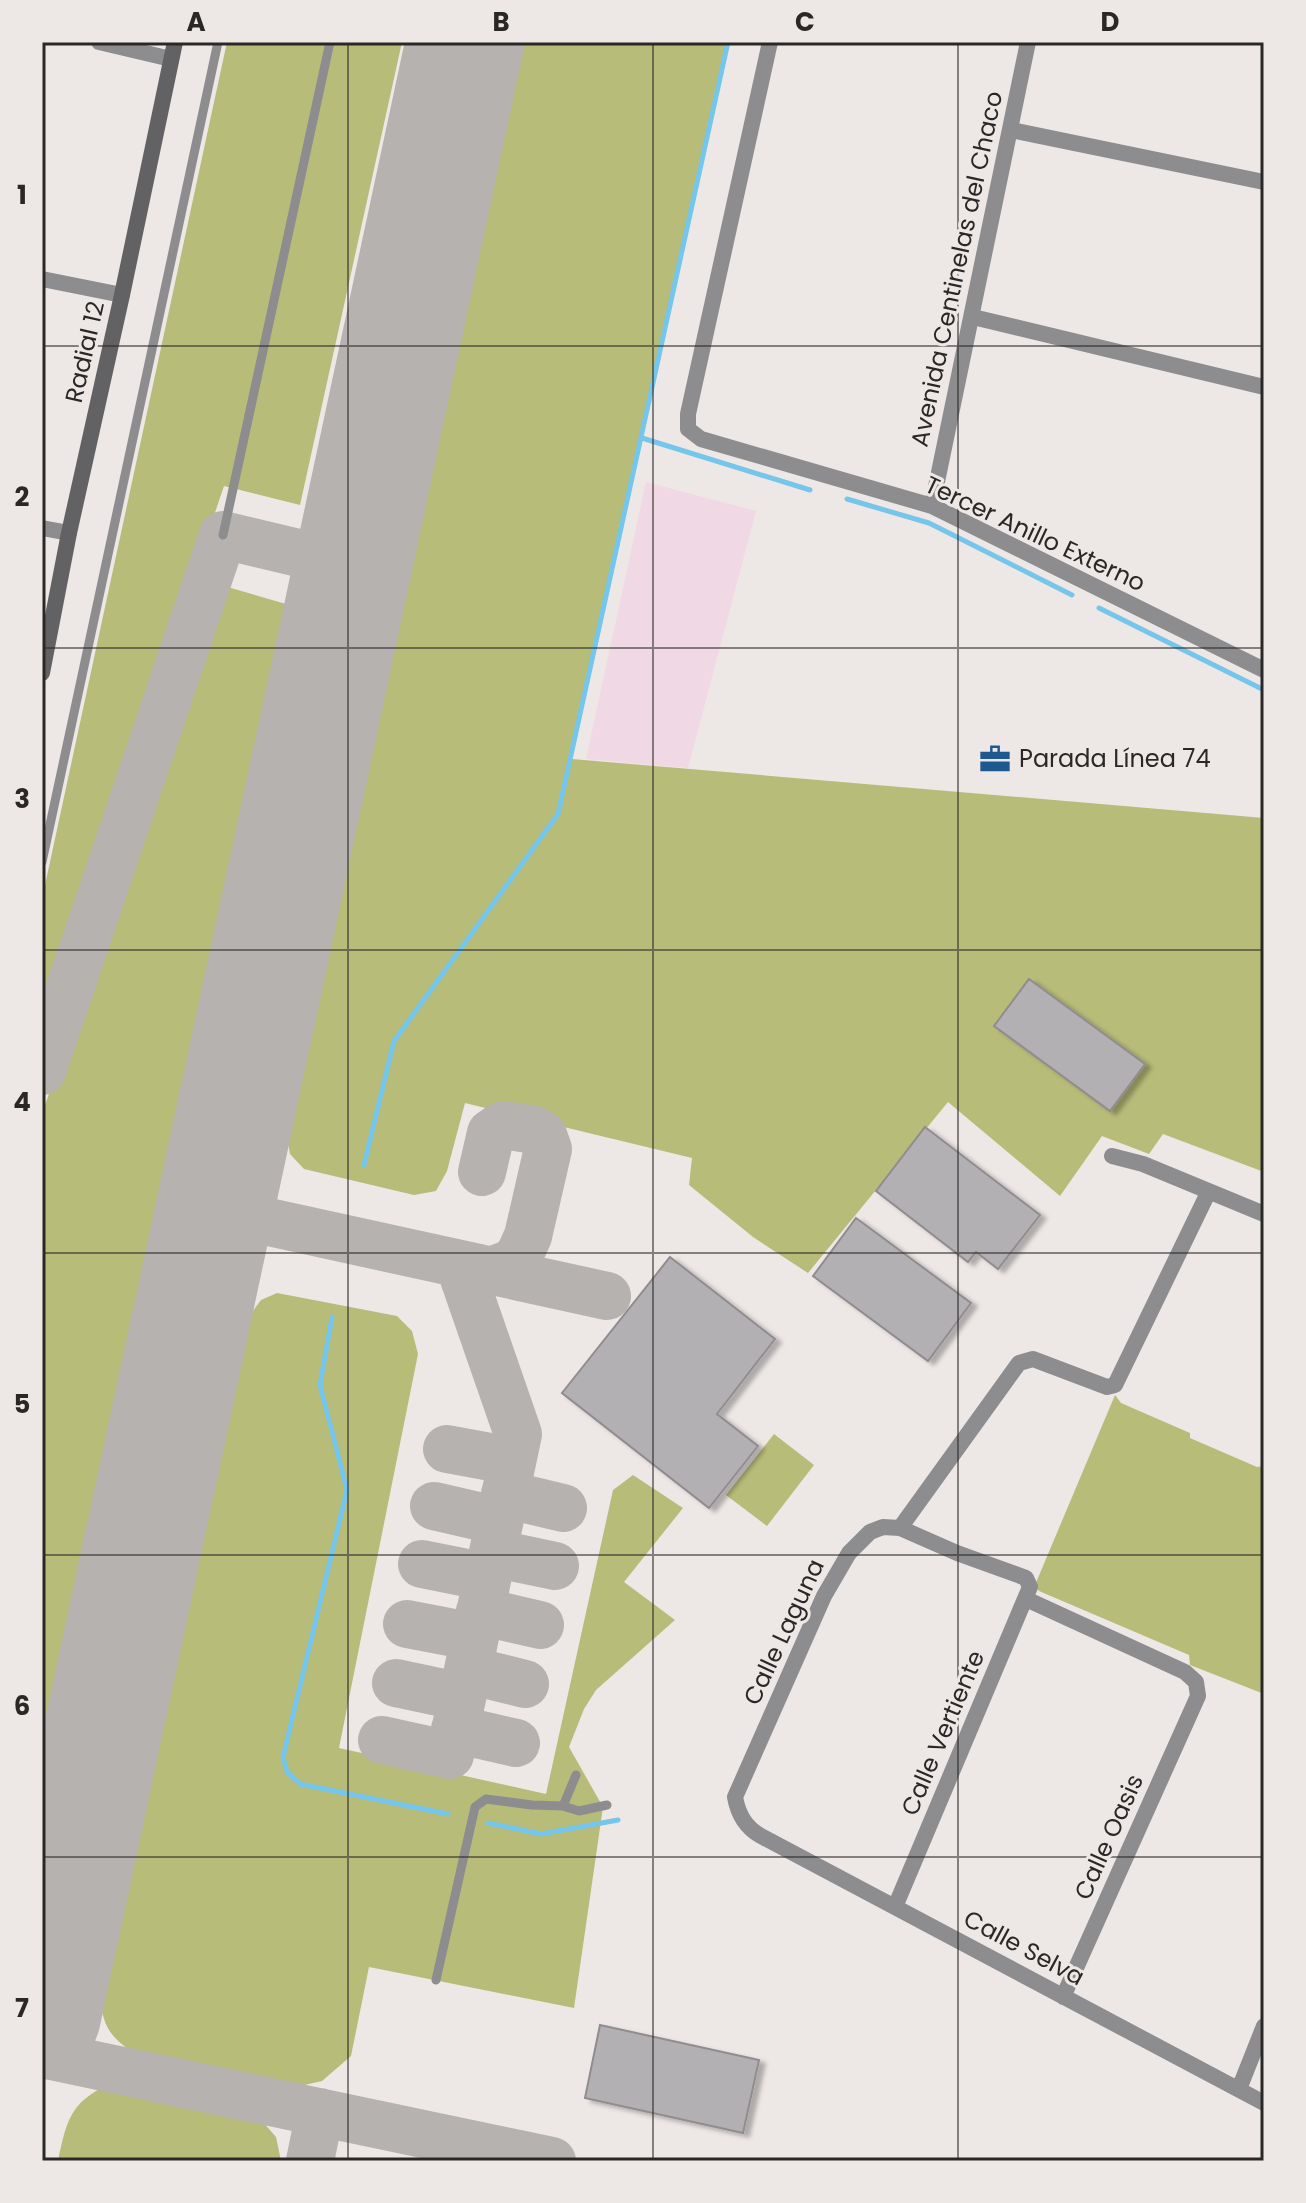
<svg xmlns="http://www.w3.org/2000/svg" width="1306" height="2203" viewBox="0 0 1306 2203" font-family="Poppins,sans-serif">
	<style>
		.commercial { fill: #f0d8e4 }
		.green { fill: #b7bc79 }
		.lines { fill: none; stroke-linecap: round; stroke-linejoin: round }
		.stream { stroke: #76c5ea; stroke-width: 5 }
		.taxiway { stroke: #b6b2b0; stroke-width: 48 }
		.runway { stroke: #b6b2b0; stroke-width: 118 }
		.building { fill: #b3b0b3; stroke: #908c8f; stroke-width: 2; filter: url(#shadow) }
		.lane { stroke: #8d8d8f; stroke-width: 9 }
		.street { stroke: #8d8d8f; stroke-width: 16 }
		.secondary { stroke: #626264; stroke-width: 16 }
		.grid { fill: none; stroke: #2a2827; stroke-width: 2; stroke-opacity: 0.55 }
		.labels { text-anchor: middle; stroke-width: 6; stroke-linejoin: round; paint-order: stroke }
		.street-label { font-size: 24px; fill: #2a2827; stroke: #ede8e6 }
		.poi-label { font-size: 24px; fill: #2a2827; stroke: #ede8e6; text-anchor: start }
		.neatline { fill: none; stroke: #2a2827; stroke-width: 3 }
		.grid-label { font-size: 26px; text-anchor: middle; font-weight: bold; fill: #2a2827 }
	</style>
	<defs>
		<filter id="shadow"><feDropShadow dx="6" dy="3.5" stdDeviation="2" flood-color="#0004"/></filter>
	</defs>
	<rect width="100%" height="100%" fill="#ede8e6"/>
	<path class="commercial" d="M646,482L756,511L688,768L586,759Z"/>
	<path class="green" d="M227,42H402L300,505L224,486L42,1022V899Z
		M520,42H728L572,759L1264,818V1172L1163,1134L1149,1154L1102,1136L1060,1196L948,1102L808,1273L753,1237L689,1185L692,1158L465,1103L447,1171L436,1191L414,1195L304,1169L290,1154L285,1127Z
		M224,586L286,604L42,1809V1114Z
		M277,1293L397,1316L412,1331L418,1354L339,1748L546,1794L613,1490L633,1475L683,1508L624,1582L675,1620L596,1690L584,1709L569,1747L603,1807L574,2008L369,1967L351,2056L322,2081L300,2086L133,2052C108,2036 104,2025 99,1997L246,1320L261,1300Z
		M1115,1395L1121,1403L1190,1433V1438L1257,1467L1264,1466V1694L1190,1665L1189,1655L1039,1591L1035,1585Z
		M774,1434L814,1465L767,1526L726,1495Z
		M117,2081L256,2114L276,2137L281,2161H58C67,2117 72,2099 117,2081Z"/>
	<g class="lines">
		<path class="stream" d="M642,438L810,490
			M847,499L929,523L1072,595
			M1099,608L1264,690
			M364,1165L394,1041L558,814L728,42
			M332,1317L320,1385L347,1490L283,1757L287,1772L300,1784L448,1814
			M488,1823L541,1834L618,1820"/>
		<path class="taxiway" d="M42,1071L223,535L353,566
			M482,1172L491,1133L503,1125L534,1130L543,1135L548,1149L528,1236L520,1254L512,1263L491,1271
			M214,1210L607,1296
			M447,1449L512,1461
			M505,1494L563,1508
			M434,1506L499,1521
			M493,1553L555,1566
			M422,1564L487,1577
			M480,1611L540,1625
			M407,1624L475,1637
			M468,1670L525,1684
			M396,1683L462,1697
			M455,1729L516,1743
			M382,1740L450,1755L518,1434L459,1264
			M42,2054L552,2161
			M310,2161L320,2112"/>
		<path class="runway" d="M42,2015L465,42"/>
	</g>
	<path class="building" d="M1029,979L1145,1064L1110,1111L994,1026Z
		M925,1127L1040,1215L998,1269L976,1252L968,1262L876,1191Z
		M856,1218L971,1303L928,1361L813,1276Z
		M670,1257L775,1339L717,1414L758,1446L709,1508L562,1393Z
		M600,2025L759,2060L743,2133L585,2098Z"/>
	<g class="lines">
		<path class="lane" d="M223,535L330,42
			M42,862L218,42
			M563,1806L576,1775
			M436,1980L475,1807L486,1799L532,1805L563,1806L579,1811L607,1805"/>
		<path class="street" d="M99,42L171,59
			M770,42L688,414V429L701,439L932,506L1264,670
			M1011,130L1264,182
			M42,279L122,295
			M973,317L1264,387
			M932,506L1028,42
			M42,528L69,533
			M1112,1156L1143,1164L1264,1214
			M900,1528L1019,1363L1033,1359L1107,1387L1115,1385L1208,1193
			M1026,1599L1185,1672L1196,1682L1198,1696L1063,1997
			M895,1907L1030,1587L1026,1578L957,1553L900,1528L883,1527L870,1532L849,1553L824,1596L735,1797C738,1814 745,1827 761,1836L1264,2103
			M1239,2089L1264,2026"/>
		<path class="secondary" d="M42,673L69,533L122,295L175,42"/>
	</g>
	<path class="grid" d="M348,42V2161M653,42V2161M958,42V2161M42,346H1264M42,648H1264M42,950H1264M42,1253H1264M42,1555H1264M42,1857H1264"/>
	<defs>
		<symbol id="office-bare" viewBox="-9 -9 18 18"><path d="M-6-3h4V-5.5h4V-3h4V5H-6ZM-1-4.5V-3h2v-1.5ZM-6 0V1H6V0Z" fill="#1e588f" stroke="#ede8e6" stroke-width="2.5" paint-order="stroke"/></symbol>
	</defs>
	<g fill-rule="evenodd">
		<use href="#office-bare" x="973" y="737" width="44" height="44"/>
	</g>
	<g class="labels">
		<g class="street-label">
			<text transform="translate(957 269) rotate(-78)" y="8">Avenida Centinelas del Chaco</text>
			<text transform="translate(85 352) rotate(-77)" y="8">Radial 12</text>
			<text transform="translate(1035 534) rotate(25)" y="8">Tercer Anillo Externo</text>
			<text transform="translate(784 1632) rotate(-65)" y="8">Calle Laguna</text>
			<text transform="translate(943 1733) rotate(-67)" y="8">Calle Vertiente</text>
			<text transform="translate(1109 1837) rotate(-66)" y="8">Calle Oasis</text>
			<text transform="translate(1024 1948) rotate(28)" y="8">Calle Selva</text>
		</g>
		<g class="poi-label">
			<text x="1019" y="767">Parada Línea 74</text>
		</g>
	</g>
	<rect width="1306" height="2203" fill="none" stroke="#ede8e6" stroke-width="88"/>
	<rect x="44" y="44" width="1218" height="2115" class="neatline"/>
	<g class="grid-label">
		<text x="196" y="31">A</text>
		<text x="501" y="31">B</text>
		<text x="805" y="31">C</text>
		<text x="1110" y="31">D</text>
		<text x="22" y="204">1</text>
		<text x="22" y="506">2</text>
		<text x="22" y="808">3</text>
		<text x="22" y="1111">4</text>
		<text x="22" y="1413">5</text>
		<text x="22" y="1715">6</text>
		<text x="22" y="2017">7</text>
	</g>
</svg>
